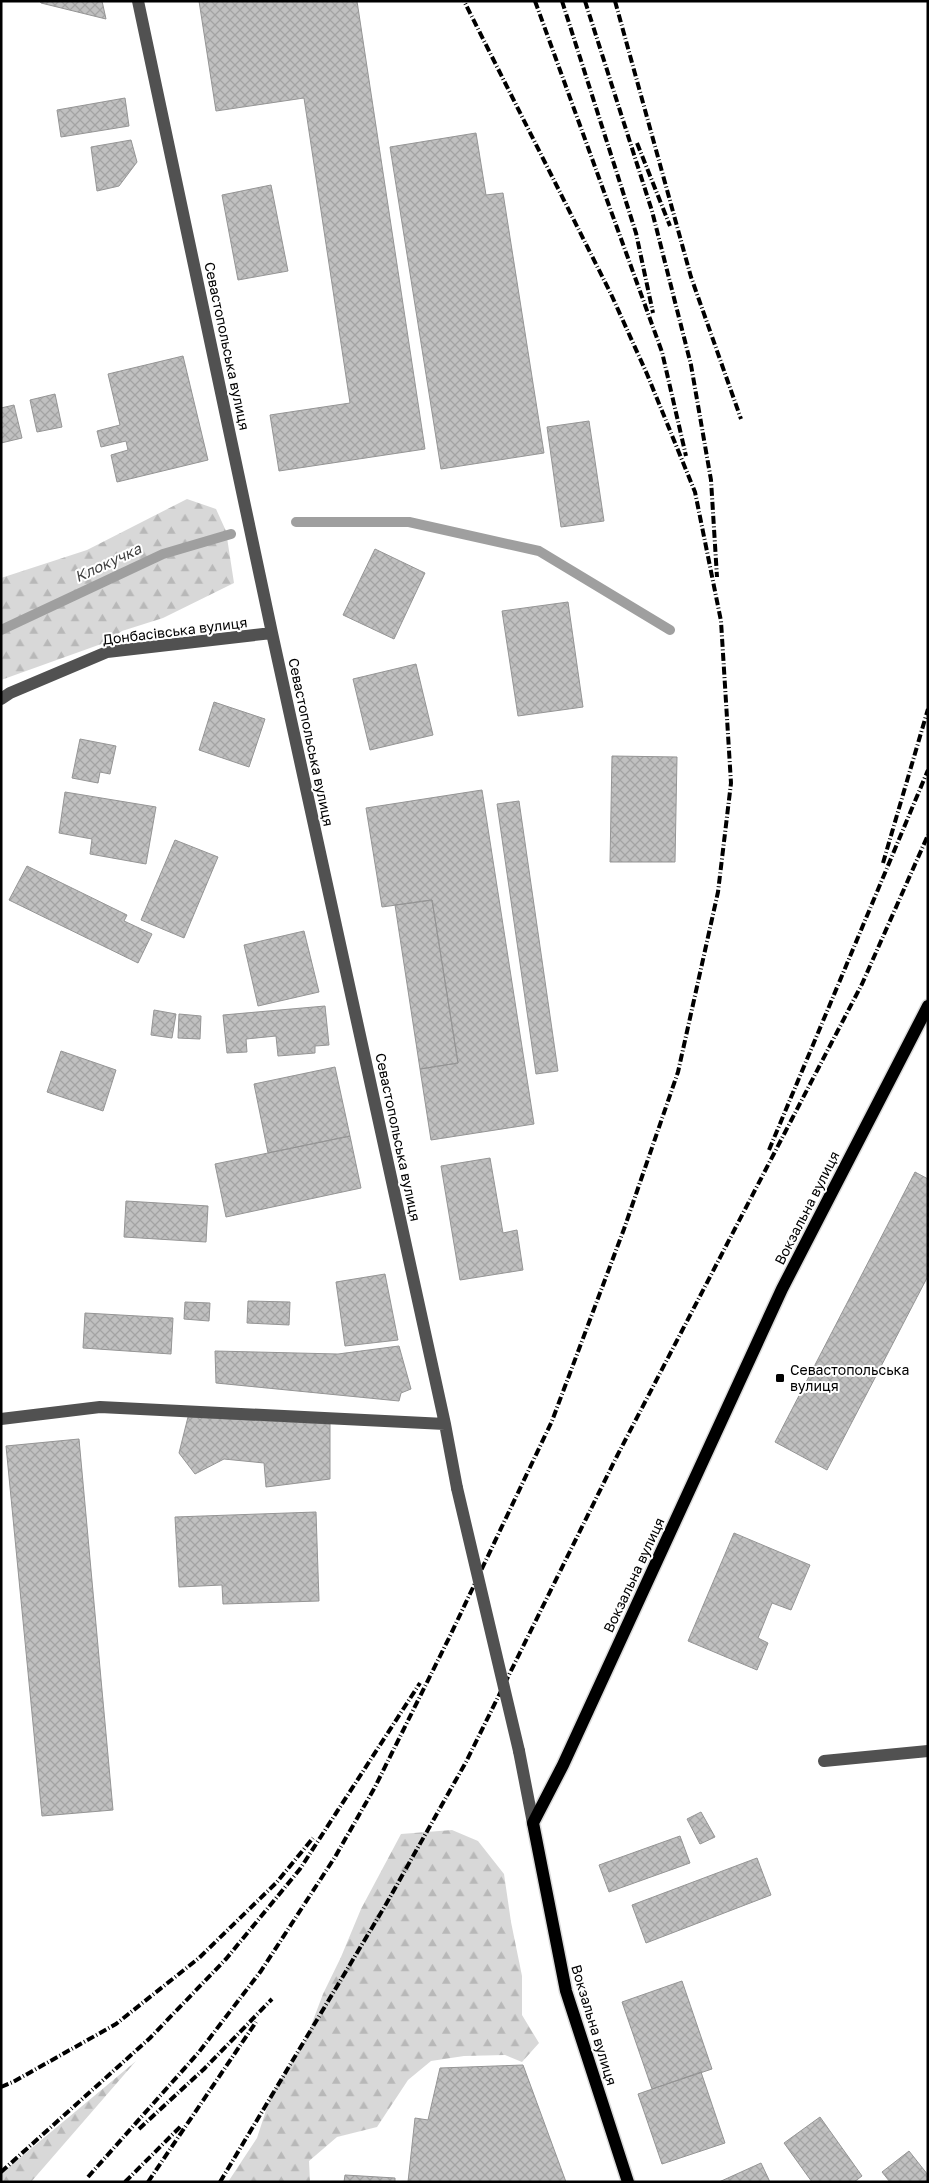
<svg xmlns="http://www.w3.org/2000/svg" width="929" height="2183" viewBox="0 0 929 2183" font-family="'Golos Text',sans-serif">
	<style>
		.forest { fill: url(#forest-firs) }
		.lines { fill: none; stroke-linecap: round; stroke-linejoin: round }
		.stream { stroke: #9f9f9f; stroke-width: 10 }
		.building { fill: url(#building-cross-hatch); stroke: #959595 }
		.major-casing { stroke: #dbdbdb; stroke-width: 15 }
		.minor { stroke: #515151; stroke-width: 12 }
		.major { stroke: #000; stroke-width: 12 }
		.rail { stroke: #000; stroke-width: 4; stroke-dasharray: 8 2.5 1 2.5; stroke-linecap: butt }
		.minor-bridge { stroke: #515151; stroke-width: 12 }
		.poi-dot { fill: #000; stroke: #fff; stroke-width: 2 }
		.labels { text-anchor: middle; stroke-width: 4; stroke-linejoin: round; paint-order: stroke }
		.street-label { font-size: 14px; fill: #000; stroke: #fff }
		.poi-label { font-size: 14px; fill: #000; stroke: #fff; text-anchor: start }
		.water-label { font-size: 15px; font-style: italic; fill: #404040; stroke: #fff }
	</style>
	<defs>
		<pattern id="forest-firs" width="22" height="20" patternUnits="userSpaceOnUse" patternTransform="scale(1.25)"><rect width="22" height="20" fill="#d8d8d8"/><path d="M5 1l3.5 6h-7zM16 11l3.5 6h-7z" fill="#b8b8b8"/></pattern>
		<pattern id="building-cross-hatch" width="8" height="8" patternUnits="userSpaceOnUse" patternTransform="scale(1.25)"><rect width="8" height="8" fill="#c0c0c0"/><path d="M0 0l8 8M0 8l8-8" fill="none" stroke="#a3a3a3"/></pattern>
	</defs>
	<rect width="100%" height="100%" fill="#fff"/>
	<path class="forest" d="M187,499L216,509L226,531L234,583L163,618L122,631L104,643L1,680V578L87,550Z
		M452,1830L478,1841L504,1874L511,1922L522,1976V2015L539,2043L522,2062L505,2055L464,2056L431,2061L408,2080L377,2127L337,2137L309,2161L310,2182H228L257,2138L271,2095L306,2039L323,1994L341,1957L361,1909L401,1834Z
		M136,2061L31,2182H1V2174L9,2167Z"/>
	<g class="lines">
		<path class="stream" d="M296,522H409L539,551L670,630
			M1,630L163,554L231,534"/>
	</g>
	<path class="building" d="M40,1H102L106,19L41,3Z
		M199,1H357L425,449L279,471L270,415L350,403L304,98L216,111Z
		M125,98L129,126L61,137L57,110Z
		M476,133L486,195L503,193L544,453L441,469L390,147Z
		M131,140L137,162L119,186L97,191L91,147Z
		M271,185L288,271L238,280L222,195Z
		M183,356L208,460L117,482L111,455L128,450L126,441L101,447L97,431L120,425L108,374Z
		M55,394L62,427L37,432L30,400Z
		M14,405L22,438L1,443V408Z
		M589,421L604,521L561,527L547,427Z
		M375,549L425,573L394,639L343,615Z
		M568,602L583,707L518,716L502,611Z
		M416,664L433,735L370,750L353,679Z
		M214,702L265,719L249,767L199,750Z
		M80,739L116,746L110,774L100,772L98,783L72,778Z
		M612,756L677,757L675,862H610Z
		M482,790L534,1124L431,1140L420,1069L458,1063L432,900L382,907L366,808Z
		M65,792L156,807L146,864L90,854L92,839L59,833Z
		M519,801L558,1071L536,1074L497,804Z
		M175,840L218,857L184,938L141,920Z
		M27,866L127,915L124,921L152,934L138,963L9,900Z
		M432,900L458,1063L420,1069L395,905Z
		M304,931L319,992L258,1006L244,945Z
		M325,1006L329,1045L315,1046V1053L278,1056L276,1036L246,1039L247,1052L227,1053L223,1015Z
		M154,1010L176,1014L172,1038L151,1035Z
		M179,1014L201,1016L200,1039L178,1038Z
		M61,1051L116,1070L103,1111L47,1092Z
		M335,1067L350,1136L268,1153L254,1084Z
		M350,1136L361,1188L226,1217L215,1164Z
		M490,1158L503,1233L517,1230L523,1270L460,1280L441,1166Z
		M915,1172L928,1179V1276L827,1470L775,1442Z
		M126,1201L208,1206L206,1242L124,1237Z
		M385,1274L398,1340L345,1346L336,1282Z
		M248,1301L290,1302L289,1325L247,1323Z
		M185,1302L210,1303L209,1321L184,1319Z
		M85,1313L173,1318L171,1354L83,1348Z
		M399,1346L411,1389L401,1393L399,1401L216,1383L215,1351L338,1354Z
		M188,1417L330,1424V1479L266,1487L264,1463L224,1459L195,1474L179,1453Z
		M79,1439L113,1810L42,1816L6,1446Z
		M316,1512L319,1601L223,1604L222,1585L179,1587L175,1517Z
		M734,1533L810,1565L791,1610L772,1603L758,1638L768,1643L757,1670L688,1641Z
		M701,1812L715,1837L700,1844L687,1819Z
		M680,1836L690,1863L609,1892L599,1865Z
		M757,1858L771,1895L646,1943L632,1905Z
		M682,1981L712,2069L652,2089L622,2002Z
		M523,2065L566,2182H408L415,2118L428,2120L440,2068Z
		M701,2072L725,2143L662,2164L638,2094Z
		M820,2117L862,2176L854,2182H812L784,2143Z
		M909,2151L928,2175V2179L924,2182H890L882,2172Z
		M761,2163L770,2182H719Z
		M345,2175L395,2178V2182H344Z"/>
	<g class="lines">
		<defs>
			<path id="major" d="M628,2182L566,1991L533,1823L563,1765L782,1289L928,1006"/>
		</defs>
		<use href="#major" class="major-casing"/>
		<path class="minor" d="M138,1L272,633L445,1424L457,1488
			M1,699L10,693L107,652L272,633
			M1,1419L100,1407L445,1424
			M519,1751L533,1823
			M824,1761L928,1751"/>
		<use href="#major" class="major"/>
		<path class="rail" d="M535,1L662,352L686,456
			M562,1L636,233L653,313
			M585,1L652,211L691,365L711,480L717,577
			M615,1L691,277L741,419
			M637,143L670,226
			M883,863L928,709
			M769,1150L928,770
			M1,2087L13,2082L116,2024L199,1958L277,1882L313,1838
			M139,2129L204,2069L272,1999
			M1,2172L150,2038L226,1959L300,1869L420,1683
			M88,2177L199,2052L261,1971L335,1857L375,1787L450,1636L552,1421L624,1229L678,1072L718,892L731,783L721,621L695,492L647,374L611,294L464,1
			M125,2182L181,2126
			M148,2182L256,2022
			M220,2182L385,1906L466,1762L617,1456L862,984L928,835"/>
		<path class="minor-bridge" d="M457,1488L519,1751"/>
	</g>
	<rect class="poi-dot" x="775" y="1373" width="10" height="10" rx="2.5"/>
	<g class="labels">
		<g class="street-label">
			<text transform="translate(227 346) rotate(78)" y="5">Севастопольська вулиця</text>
			<text transform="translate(175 631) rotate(-7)" y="5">Донбасівська вулиця</text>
			<text transform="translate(311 742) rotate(78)" y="5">Севастопольська вулиця</text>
			<text transform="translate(398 1137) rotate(78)" y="5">Севастопольська вулиця</text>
			<text transform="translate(807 1208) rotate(-63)" y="5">Вокзальна вулиця</text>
			<text transform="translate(634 1575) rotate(-65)" y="5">Вокзальна вулиця</text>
			<text transform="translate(594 2025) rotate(73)" y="5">Вокзальна вулиця</text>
		</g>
		<g class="poi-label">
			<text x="790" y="1375">Севастопольська<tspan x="790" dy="16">вулиця</tspan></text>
		</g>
		<g class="water-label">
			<text transform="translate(108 563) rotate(-25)" y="5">Клокучка</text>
		</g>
	</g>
	<rect width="929" height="2183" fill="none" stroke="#000000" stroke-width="5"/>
</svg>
